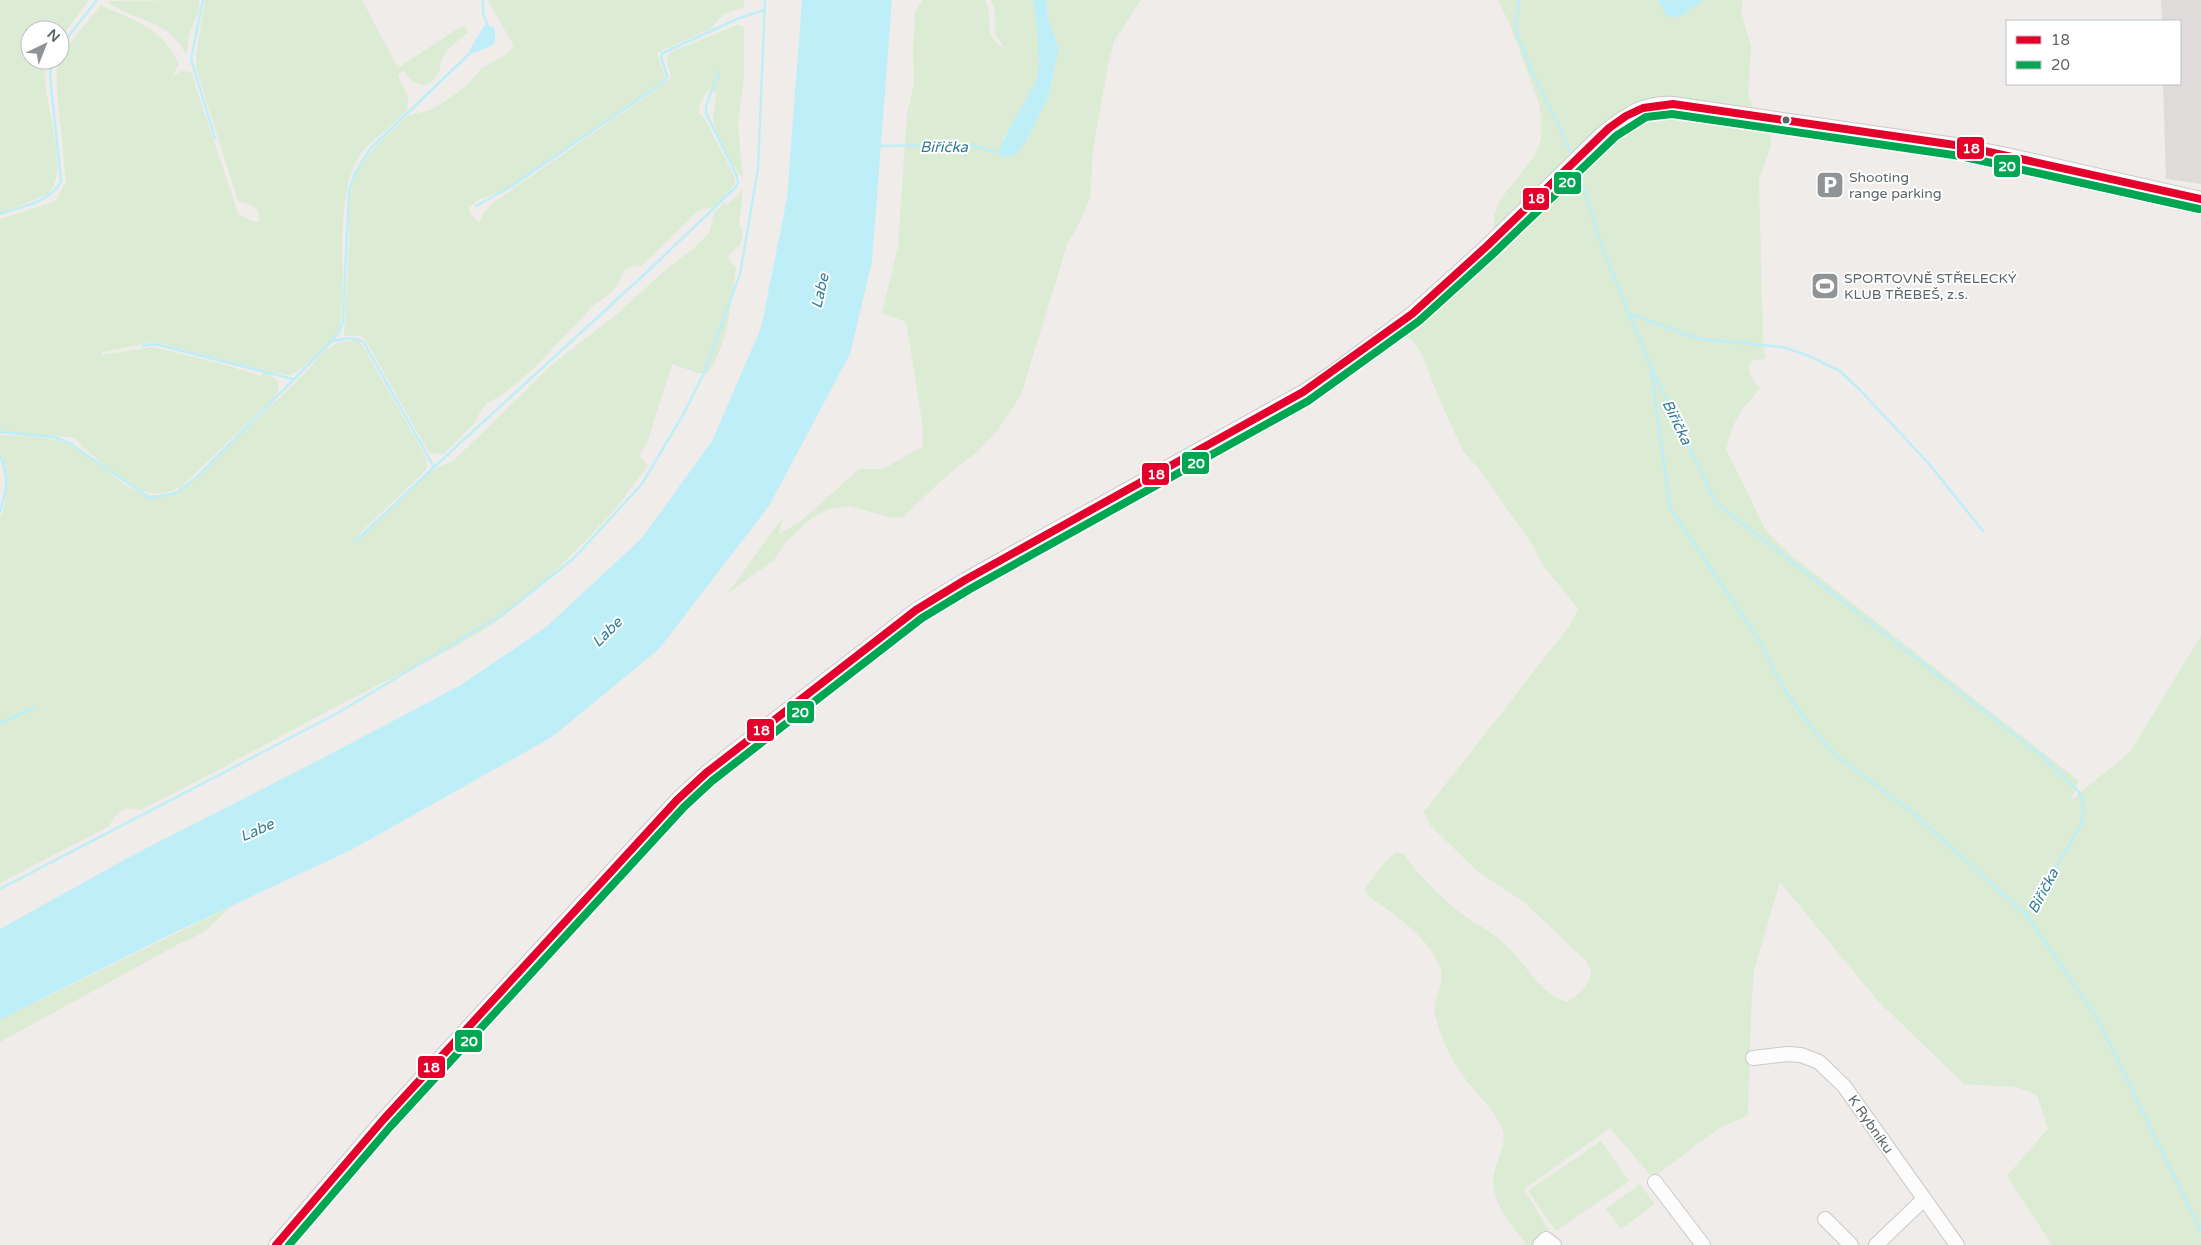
<svg xmlns="http://www.w3.org/2000/svg" width="2201" height="1245" viewBox="0 0 2201 1245" font-family="'Varela Round',sans-serif">
	<style>
		.industrial { fill: #dfdbda }
		.green { fill: #dcebd3; fill-rule: evenodd }
		.water { fill: #beeff9 }
		.lines { fill: none; stroke-linecap: round; stroke-linejoin: round }
		.stream { stroke: #beeff9; stroke-width: 2.5 }
		.minor-casing { stroke: #cacaca; stroke-width: 16 }
		.minor { stroke: #fdfcfc; stroke-width: 14 }
		.bus-1-casing { stroke: #fff; stroke-width: 11 }
		.bus-2-casing { stroke: #fff; stroke-width: 11 }
		.bus-1 { stroke: #e4002b; stroke-width: 8 }
		.bus-2 { stroke: #00a651; stroke-width: 8 }
		.bus-dot { fill: #5e6568; stroke: #fff; stroke-width: 2 }
		.labels { text-anchor: middle; stroke-width: 4; stroke-linejoin: round; paint-order: stroke }
		.poi-label { font-size: 14px; fill: #5e6568; stroke: #fff; text-anchor: start }
		.street-label { font-size: 14px; fill: #5e6568; stroke: #fff }
		.water-label { font-size: 15px; font-style: italic; fill: #307d97; stroke: #fff }
		.line-badge { stroke: #fff; stroke-width: 2 }
		.badge-label { font-size: 14px; text-anchor: middle; font-weight: bold; fill: #fff }
	</style>
	<rect width="100%" height="100%" fill="#efecea"/>
	<path class="industrial" d="M2161,0H2201V184L2166,179L2163,84H2180V21H2162Z"/>
	<path class="green" d="M0,0H89L60,39V30H30V60H46C38,93 73,169 48,194L0,214Z
		M198,0C203,11 192,24 189,35C187,42 189,48 186,55C169,17 131,22 107,1Z
		M205,0H362L398,68L460,27H466L468,32C460,39 449,47 443,57C440,61 441,67 439,71C427,94 415,85 403,71L400,73L398,77L408,97L407,110C391,129 367,140 356,162C336,203 345,258 342,302C341,314 342,326 335,336C326,350 309,362 296,372L290,375L271,372L270,376L278,381L279,388L275,397L182,486C177,488 170,492 164,493C135,497 108,469 88,451C81,445 79,440 70,437L0,433V219L56,201L66,181L57,90V69L61,59L68,46L101,5C137,23 159,24 179,64L172,77L181,71L191,72L238,214L249,220L259,222L258,210L250,204L238,201L196,68V55ZM154,342L264,371L261,376L225,365L153,347L102,355V352Z
		M489,0H744V7L724,14L710,29L657,53L665,77L662,82L502,192L479,199L469,208L470,214L480,223L484,213L494,202L666,83L671,76C668,66 664,60 671,52L737,25L744,27V76L738,124L743,178C733,168 712,129 713,115C714,106 717,101 715,92L709,89L700,102L699,113L703,116L734,175L735,184L715,207L699,210L641,266C636,266 631,266 626,269C620,274 621,281 617,286C607,299 594,301 585,315L532,370L499,397L488,402L481,410L475,422L444,454L429,453L366,341L361,336H344L349,247V199L356,173L374,148L409,115L431,110L451,97L465,87L482,68L507,54L514,46L489,3Z
		M923,0H985C996,24 978,31 1005,49L995,34V11L991,0H1033C1037,19 1041,60 1037,79C1034,95 1012,125 1002,140L1025,143L1048,98L1059,48L1048,18L1046,0H1141L1114,41L1108,65L1093,150L1090,198L1077,228L1068,242L1021,395L997,431L979,450L943,479L903,517L893,518L849,506L828,509L812,518L786,542L774,560L728,593L783,517L779,534L800,522L859,469H883L923,446L922,421L906,322L882,313L898,247L907,114L914,84L913,53L915,12Z
		M1500,0H1658L1673,15L1679,17L1704,0H1743L1741,11L1751,47L1748,97L1771,138V146L1759,180L1763,342L1766,359L1753,360L1748,366L1751,377L1760,389C1740,410 1733,421 1726,449L1766,531L1791,555L2079,781L2070,801L2130,752L2201,636V1245H2052L2007,1176L2048,1129L2037,1095L2017,1087L1964,1084L1877,1000L1780,882L1754,970L1751,1013L1748,1115L1718,1129L1653,1178L1610,1128L1524,1189L1549,1230L1537,1245H1527C1512,1225 1493,1206 1493,1179C1494,1163 1509,1143 1502,1128C1492,1106 1472,1090 1459,1070C1448,1054 1440,1034 1435,1015C1431,1001 1447,984 1440,967C1431,943 1407,924 1387,909C1378,902 1371,900 1364,890L1385,862L1396,852L1404,854C1416,873 1444,900 1462,914C1477,925 1493,932 1506,945C1526,964 1538,992 1566,1002C1576,997 1591,985 1591,972C1590,969 1587,964 1586,961L1524,902L1477,871L1430,825L1424,812L1556,643L1570,625L1578,609L1542,564L1534,547L1479,469L1463,451L1438,396L1421,352L1412,340L1404,336L1494,251V215L1500,200L1534,157L1541,140V117L1539,104L1511,27L1499,2Z
		M743,187L739,225L743,232L740,245L730,253L728,259L736,268C730,303 729,345 707,373H698L672,364L647,443L639,455L648,466C636,479 627,495 616,508C583,544 547,580 510,611C471,642 425,661 382,683C301,724 222,769 141,810C124,805 116,812 109,826L0,883V518C11,496 4,477 0,455C0,449 0,441 0,435C20,436 50,436 68,444C113,462 128,514 184,488L299,379L326,350L337,343L359,339L427,459L426,470L362,531L356,539L430,471L453,461L554,363L616,315L664,271L693,249L709,233L714,213L725,202L727,205L738,195Z
		M232,906L204,932L177,945L0,1042V1020Z
		M1601,1141L1629,1181L1556,1231L1528,1191Z
		M1640,1184L1655,1204L1621,1229L1606,1209Z"/>
	<path class="water" d="M802,0H892L872,262L850,354L769,506L659,649L552,737L351,850L165,937L0,1020V929L135,854L319,760L461,685L546,627L642,538L712,441L761,328L787,198Z
		M1033,0H1046L1048,18L1059,48L1048,98L1025,143L1017,153L1010,157H1003C1002,154 1000,152 1000,150C999,143 1031,93 1036,81C1042,67 1036,16 1033,0Z
		M1658,0H1704L1679,17L1667,16Z
		M485,25L493,27L495,31V42L491,46L468,55C468,52 482,29 485,25Z"/>
	<g class="lines">
		<path class="stream" d="M203,0L191,59L215,138
			M483,0V13L488,27
			M1519,0L1516,24L1518,37L1531,69L1571,152
			M60,47L97,0
			M879,146L972,145L1004,154
			M1578,170L1604,253L1651,367L1716,503L1859,614
			M476,206L512,186L664,82L667,76L661,57L663,53L737,19L764,10
			M0,214C21,207 51,202 61,181L51,85L50,72L53,60
			M1629,314L1700,339L1783,347L1809,356L1840,371L1860,390L1930,465L1983,531
			M332,341L351,338L363,341L434,467L647,272L736,187L738,183L737,176L706,113V106L719,72
			M143,346L155,344L293,379
			M1651,367L1670,508L1759,640L1782,686L1808,723L1834,754L1913,813L2027,916
			M0,432L54,437L69,443L150,498L176,493L198,476L332,341L339,332L343,321L349,191L355,173L371,148L469,54
			M0,457C11,475 5,494 0,512
			M355,542L434,467
			M1863,617L2043,757L2079,792L2084,807L2081,825L2027,916L2097,1018L2201,1231
			M0,723L34,708
			M0,889L336,714L505,613L574,558L642,484L684,413L704,373L740,274L758,169L765,0"/>
		<defs>
			<path id="minor" d="M1753,1058L1788,1054L1801,1055L1819,1062L1844,1086L1957,1245
				M1655,1182L1703,1245
				M1825,1219L1851,1245
				M276,1245L383,1120L677,800L706,773L916,610L965,580L1303,392L1332,373L1412,314L1487,246L1601,135C1624,116 1643,102 1673,104L1962,146L2007,155L2201,199
				M1540,1245L1546,1239L1554,1245
				M1876,1245L1924,1199"/>
		</defs>
		<use href="#minor" class="minor-casing"/>
		<use href="#minor" class="minor"/>
		<defs>
			<path id="bus-1" d="M276,1245L383,1120L677,800L706,773L916,610L965,580L1303,392L1412,314L1487,246L1609,128L1626,116L1643,108L1673,104L1962,146L2201,199"/>
			<path id="bus-2" d="M289,1245L390,1127L684,807L712,781L922,618L970,589L1308,401L1419,321L1494,253L1616,136L1646,117L1672,114L1960,156L2199,209"/>
		</defs>
		<use href="#bus-1" class="bus-1-casing"/>
		<use href="#bus-2" class="bus-2-casing"/>
		<use href="#bus-1" class="bus-1"/>
		<use href="#bus-2" class="bus-2"/>
	</g>
	<defs>
		<symbol id="parking-square" viewBox="-11 -11 22 22"><rect x="-9" y="-9" width="18" height="18" rx="4" fill="#919496" stroke="#fff"/><path d="M-3.5-5.5H1a3.5 3.5 0 0 1 0 7H-1V5.5H-3.5ZM-1-3.4V-.6H.8a1.4 1.4 0 0 0 0-2.8Z" fill="#fff"/></symbol>
		<symbol id="stadium-square" viewBox="-11 -11 22 22"><rect x="-9" y="-9" width="18" height="18" rx="4" fill="#919496" stroke="#fff"/><path d="M0-5a6.5 5 0 1 0 0 10a6.5 5 0 1 0 0-10ZM-3.5-1.8h7v3.6h-7Z" fill="#fff"/></symbol>
	</defs>
	<g fill-rule="evenodd">
		<use href="#parking-square" x="1814" y="169" width="32" height="32"/>
		<use href="#stadium-square" x="1809" y="270" width="32" height="32"/>
	</g>
	<circle class="bus-dot" cx="1786" cy="120" r="4.5"/>
	<g class="labels">
		<g class="poi-label">
			<text x="1849" y="182">Shooting<tspan x="1849" dy="16">range parking</tspan></text>
			<text x="1844" y="283">SPORTOVNĚ STŘELECKÝ<tspan x="1844" dy="16">KLUB TŘEBEŠ, z.s.</tspan></text>
		</g>
		<g class="street-label">
			<text transform="translate(1871 1124) rotate(55)" y="5">K Rybníku</text>
		</g>
		<g class="water-label">
			<text x="944" y="152">Biřička</text>
			<text transform="translate(820 291) rotate(-77)" y="5">Labe</text>
			<text transform="translate(1677 422) rotate(64)" y="5">Biřička</text>
			<text transform="translate(607 632) rotate(-45)" y="5">Labe</text>
			<text transform="translate(257 830) rotate(-24)" y="5">Labe</text>
			<text transform="translate(2043 891) rotate(-62)" y="5">Biřička</text>
		</g>
	</g>
	<g class="line-badge">
		<rect x="1956" y="136" width="29" height="24" rx="5" fill="#e4002b"/>
		<rect x="1993" y="154" width="28" height="24" rx="5" fill="#00a651"/>
		<rect x="1553" y="171" width="29" height="24" rx="5" fill="#00a651"/>
		<rect x="1522" y="187" width="28" height="24" rx="5" fill="#e4002b"/>
		<rect x="1181" y="451" width="29" height="24" rx="5" fill="#00a651"/>
		<rect x="1141" y="462" width="29" height="24" rx="5" fill="#e4002b"/>
		<rect x="786" y="700" width="29" height="24" rx="5" fill="#00a651"/>
		<rect x="746" y="718" width="29" height="24" rx="5" fill="#e4002b"/>
		<rect x="454" y="1029" width="29" height="24" rx="5" fill="#00a651"/>
		<rect x="417" y="1055" width="29" height="24" rx="5" fill="#e4002b"/>
	</g>
	<g class="badge-label">
		<text x="1971" y="153">18</text>
		<text x="2007" y="171">20</text>
		<text x="1567" y="187">20</text>
		<text x="1536" y="203">18</text>
		<text x="1196" y="468">20</text>
		<text x="1156" y="479">18</text>
		<text x="800" y="717">20</text>
		<text x="761" y="735">18</text>
		<text x="469" y="1046">20</text>
		<text x="431" y="1072">18</text>
	</g>
	<rect x="2006" y="20" width="175" height="65" fill="#ffffff" stroke="#bfc1c3"/>
	<rect x="2016" y="36" width="25" height="8" fill="#e4002b" stroke="#bfc1c3"/>
	<text x="2051" y="45" font-size="15" fill="#5e6568">18</text>
	<rect x="2016" y="61" width="25" height="8" fill="#00a651" stroke="#bfc1c3"/>
	<text x="2051" y="70" font-size="15" fill="#5e6568">20</text>
	<g transform="translate(45 45) rotate(43)"><circle r="24" fill="#ffffff" stroke="#bfc1c3"/>
	<path d="M0-4L9 19L0 12L-9 19Z" fill="#919496"/>
	<text y="-8" font-size="14" font-weight="bold" text-anchor="middle" fill="#5e6568">N</text>
	</g>
</svg>
